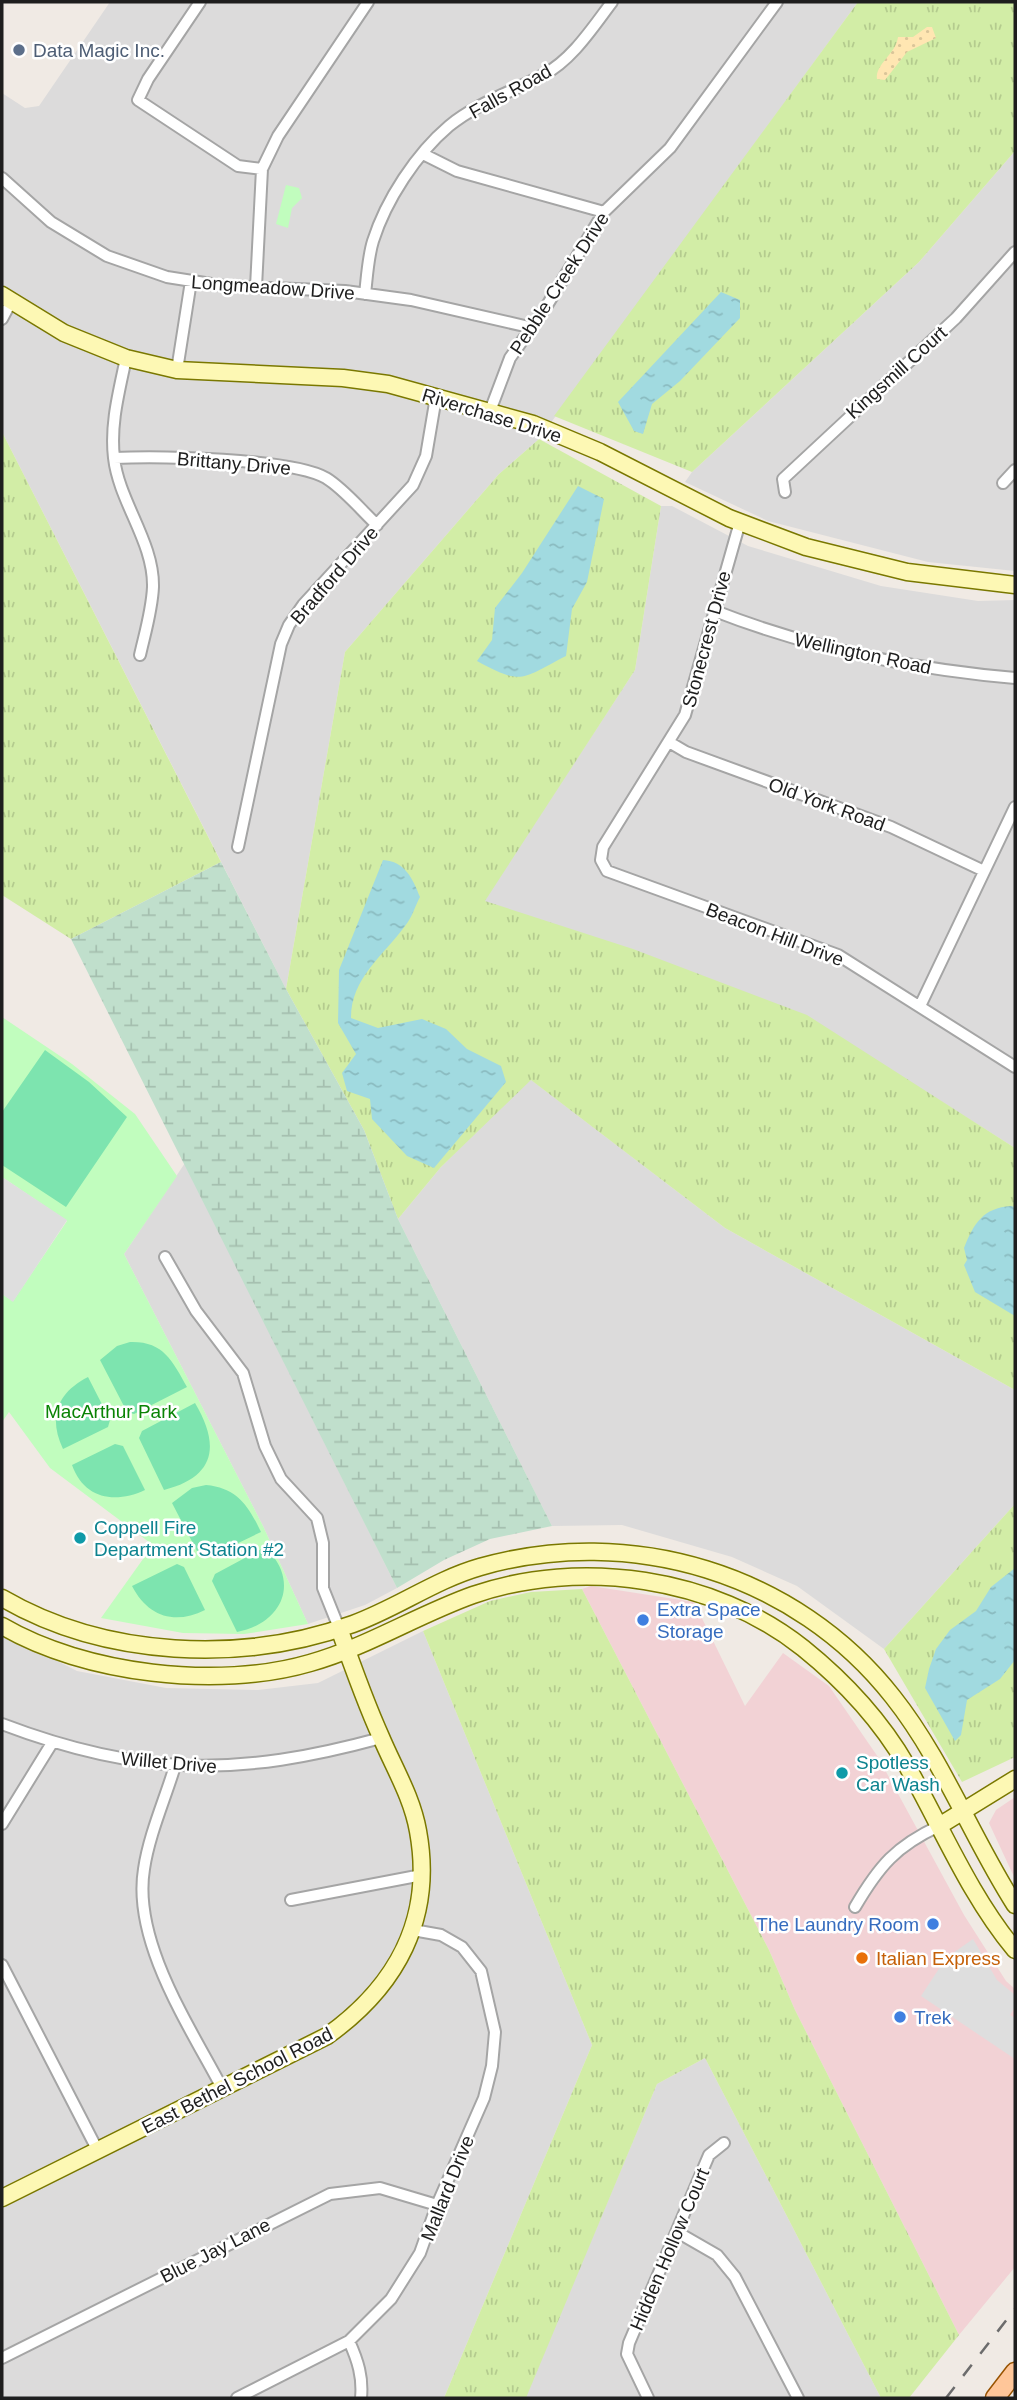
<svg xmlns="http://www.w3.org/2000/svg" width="1017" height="2400" viewBox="0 0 1017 2400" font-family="Arial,sans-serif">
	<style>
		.residential { fill: #dcdbdb }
		.commercial { fill: #f2d2d5 }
		.grass { fill: url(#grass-tufts) }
		.wetland { fill: url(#wetland-marsh) }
		.sand { fill: url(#sand-dots) }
		.park { fill: #c1fdbe }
		.pitch { fill: #7de4af }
		.parking { fill: #dedede }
		.water { fill: url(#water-ripples) }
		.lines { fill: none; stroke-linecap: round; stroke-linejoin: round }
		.street-casing { stroke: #a5a5a5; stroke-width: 14 }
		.secondary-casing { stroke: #7a7800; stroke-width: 19 }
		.primary-casing { stroke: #985300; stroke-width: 21 }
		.street { stroke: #fff; stroke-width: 10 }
		.secondary { stroke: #fdf8b4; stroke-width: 16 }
		.primary { stroke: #ffc699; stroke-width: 18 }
		.rail { stroke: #6c6c6c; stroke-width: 2.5; stroke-dasharray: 14 14; stroke-linecap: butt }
		.service-dot { fill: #5c6f8a; stroke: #fff; stroke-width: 2.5 }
		.culture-dot { fill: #0f9aa8; stroke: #fff; stroke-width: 2.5 }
		.shop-dot { fill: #3f7fe0; stroke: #fff; stroke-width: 2.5 }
		.food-dot { fill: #e8710a; stroke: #fff; stroke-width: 2.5 }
		.labels { text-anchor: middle; stroke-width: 5; stroke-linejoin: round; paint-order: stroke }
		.service-label { font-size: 19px; fill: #4e5e75; stroke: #fff; text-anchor: start }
		.street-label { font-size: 19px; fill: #1e1e1e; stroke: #fff }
		.park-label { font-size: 19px; fill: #0a8305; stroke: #fff }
		.culture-label { font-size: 19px; fill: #0d838f; stroke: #fff; text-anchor: start }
		.shop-label { font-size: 19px; fill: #366cbe; stroke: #fff; text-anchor: start }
		.food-label { font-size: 19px; fill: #c56008; stroke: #fff; text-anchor: start }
	</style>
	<defs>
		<pattern id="grass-tufts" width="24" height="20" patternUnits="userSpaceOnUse" patternTransform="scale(1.75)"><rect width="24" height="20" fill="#d2eda6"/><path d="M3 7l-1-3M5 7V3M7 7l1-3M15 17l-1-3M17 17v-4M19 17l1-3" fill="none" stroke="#b4cb8e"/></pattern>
		<pattern id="wetland-marsh" width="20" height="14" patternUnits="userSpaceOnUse" patternTransform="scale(1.75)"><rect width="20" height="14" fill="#c0dfcc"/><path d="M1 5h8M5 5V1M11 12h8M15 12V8" fill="none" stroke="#a5bfaf"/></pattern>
		<pattern id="sand-dots" width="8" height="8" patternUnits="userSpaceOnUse" patternTransform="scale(1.75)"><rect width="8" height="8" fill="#ffe6b2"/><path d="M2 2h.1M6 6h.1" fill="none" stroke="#dac599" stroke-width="1.8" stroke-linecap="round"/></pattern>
		<pattern id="water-ripples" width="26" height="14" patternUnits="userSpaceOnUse" patternTransform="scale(1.75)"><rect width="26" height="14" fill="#a1dae0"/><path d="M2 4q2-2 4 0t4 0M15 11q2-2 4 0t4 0" fill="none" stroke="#8abbc0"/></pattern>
	</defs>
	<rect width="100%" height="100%" fill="#f0eae4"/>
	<path class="residential" d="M110,2H858L539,439L499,474L345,652L286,989L2,432V93L25,108L39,106Z
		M1015,151V571L928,562L768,521L685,482L692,472L919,262Z
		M661,506H672L748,546L881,586L978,601L1015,600V1148L928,1093L484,901L635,670Z
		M530,1079L725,1228L1015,1390V1504L884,1649L797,1586L732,1557L622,1525L552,1526L398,1219L441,1167Z
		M185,1163L397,1588L365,1605L308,1624L263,1526L124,1254Z
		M423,1631L592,2045L444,2398H2V1633L77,1671L166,1688L258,1690L318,1683Z
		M705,2058L881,2398H525L657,2084Z"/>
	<path class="commercial" d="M591,1586L694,1602L745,1706L783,1653L829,1686L878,1757L964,1915L1006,1981L1015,1989V2267L959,2335L795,2010L769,1950L582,1589Z
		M1015,1797V1879L989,1823L996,1810Z"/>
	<path class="grass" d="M858,2H1015V151L919,262L692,472L554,416Z
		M2,432L221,862L71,939L2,895Z
		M539,439L661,506L635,670L485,901L633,949L807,1015L1015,1148V1390L725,1228L531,1080L441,1167L398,1219L364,1130L286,989L345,652L499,474Z
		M1015,1504V1757L962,1782L884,1649Z
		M582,1589L769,1950L795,2010L959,2335L909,2398H881L705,2058L657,2084L526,2398H444L592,2045L423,1631L490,1601L531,1592Z"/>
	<path class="wetland" d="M221,862L286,989L364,1130L398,1219L552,1526L490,1539L444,1560L397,1588L71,939Z"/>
	<path class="sand" d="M927,27H932L936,38L907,52L885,80L877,79C875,64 896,54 898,37H913Z"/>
	<path class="park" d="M286,185L299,188L302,198L292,208L288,228L276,224Z
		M2,1017L72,1064L135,1114L177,1176L124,1254L263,1526L308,1624L244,1634L183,1633L101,1618L153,1545L50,1468L9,1412L2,1422V1294L13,1301L67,1221L2,1177Z"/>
	<path class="pitch" d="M45,1050L89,1082L127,1117L66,1207L2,1165V1112Z
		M130,1342C163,1341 172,1360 187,1387L134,1414L127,1412L100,1360L117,1346Z
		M88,1377L110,1420L108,1427L63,1449C48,1417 57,1393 88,1377Z
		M195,1403C220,1445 216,1477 164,1490L139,1438L142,1431Z
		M115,1444L123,1446L145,1490C115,1504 84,1499 72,1465Z
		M206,1485C237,1488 248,1505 261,1532L207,1558L199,1555L172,1503L192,1488Z
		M267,1546C271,1555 278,1561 281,1570C293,1602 267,1627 237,1632L212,1581L215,1574Z
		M177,1564L184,1567L205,1610C175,1625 148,1617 132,1586Z"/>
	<path class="parking" d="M2,1177L67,1220L13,1302L2,1294Z
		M973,1939L997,1980L1015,1995V2007L1010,2015L1015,2018V2059L921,1996L946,1958Z"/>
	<path class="water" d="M721,292L740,300V318L680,381L652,404L643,434L634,431L618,402Z
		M578,486L604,499L587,582L572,609L566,656C521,679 523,686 477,661L492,640L495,608L522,573Z
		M383,860C405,861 413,879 420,897C415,906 412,918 405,926C383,956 351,978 351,1018L378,1028L422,1019L446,1029L467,1049L501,1066L506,1082L434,1168L407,1156L372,1119L370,1099L347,1091L342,1073L356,1054L338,1023L339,970Z
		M1011,1206L1015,1207V1316L975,1292L964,1265L967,1260L964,1248C974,1223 983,1208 1011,1206Z
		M1015,1568V1660L1000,1679L967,1700L961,1735L955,1741L925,1688L929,1669L936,1649L950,1630L976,1611L991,1587Z"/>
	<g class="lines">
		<defs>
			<path id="street" d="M200,2L148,79L138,100L238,166L262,169
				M423,154L457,171L604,212
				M2,178L51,222L107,256L167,277L224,286L345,291L411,300L529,327
				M256,287L262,169L278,136L368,2
				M365,294C367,277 368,257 373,241C386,200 416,154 449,126C477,103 512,92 543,75C572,60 593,27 612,2
				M2,319L11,302
				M126,358C119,392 110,424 114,458C119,502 154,542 153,587C152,610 145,633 140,655
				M177,370L191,281
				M490,411L510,358L546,307L604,212L670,148L777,2
				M114,458C157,456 291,458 326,478C344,489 361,510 377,525
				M1003,483L1015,470
				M785,492L783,479L956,318L1015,252
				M740,522L685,715L603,847L601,860L607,871L838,955L1015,1067
				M715,611C812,649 911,669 1015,678
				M669,742L686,752L891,827L984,871
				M238,847L281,644L289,625L303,605L413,485L426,456L436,397
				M920,1006L1015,807
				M165,1257L196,1311L243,1373L265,1446L281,1479L317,1518L323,1543V1588L339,1628
				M2,1724C141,1777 238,1777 381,1738
				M175,1766C165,1799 149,1835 144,1869C132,1941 190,2027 222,2088
				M2,1824L52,1743
				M291,1900L422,1875
				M855,1907C879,1866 896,1846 939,1826
				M2,1965L98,2151
				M677,2232L717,2255L735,2277L798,2398
				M349,2341C358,2361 363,2377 361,2398
				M2,2358L330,2194L380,2188L437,2205
				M237,2398L349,2341L391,2299L420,2253L437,2205L484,2098L492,2066L495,2032L481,1971L462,1947L441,1935L413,1930
				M648,2398L627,2354L629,2343L709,2155L724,2143"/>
			<path id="secondary" d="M2,295L64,333L126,358L177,370L343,378L388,384L533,424L600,452L729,518L806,547L907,572L1015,585
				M2,1598C105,1658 242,1664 353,1624C397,1608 435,1580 480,1567C630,1524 796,1573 893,1697C943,1760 972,1838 1015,1905
				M2,1626C84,1674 218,1690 310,1663C367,1647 417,1615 473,1595C580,1558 714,1577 803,1648C844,1681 881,1721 907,1766C942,1828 970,1896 1015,1950
				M939,1826L1015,1779
				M2,2198L327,2036C397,1986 434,1918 418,1831C412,1797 394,1768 381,1737C365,1702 352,1665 339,1628"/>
			<path id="primary" d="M995,2398L1015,2372"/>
		</defs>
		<use href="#street" class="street-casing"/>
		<use href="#secondary" class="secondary-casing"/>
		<use href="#primary" class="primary-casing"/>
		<use href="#street" class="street"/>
		<use href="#secondary" class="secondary"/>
		<use href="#primary" class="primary"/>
		<path class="rail" d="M946,2398L1015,2309"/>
	</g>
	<circle class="service-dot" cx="19" cy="50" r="7"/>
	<g class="culture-dot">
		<circle cx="80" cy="1538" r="7"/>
		<circle cx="842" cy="1773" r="7"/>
	</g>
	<g class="shop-dot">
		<circle cx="643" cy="1620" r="7"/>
		<circle cx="933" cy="1924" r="7"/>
		<circle cx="900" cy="2017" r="7"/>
	</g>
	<circle class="food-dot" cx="862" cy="1958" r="7"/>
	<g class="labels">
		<g class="service-label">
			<text x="33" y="57">Data Magic Inc.</text>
		</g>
		<g class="street-label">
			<text transform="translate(510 91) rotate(-29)" y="7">Falls Road</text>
			<text transform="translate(559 283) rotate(-57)" y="7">Pebble Creek Drive</text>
			<text transform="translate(273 287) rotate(4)" y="7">Longmeadow Drive</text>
			<text transform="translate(896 372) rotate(-42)" y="7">Kingsmill Court</text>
			<text transform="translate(492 415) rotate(17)" y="7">Riverchase Drive</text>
			<text transform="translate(234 463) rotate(5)" y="7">Brittany Drive</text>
			<text transform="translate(334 575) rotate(-49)" y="7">Bradford Drive</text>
			<text transform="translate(706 639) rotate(-75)" y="7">Stonecrest Drive</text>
			<text transform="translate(863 653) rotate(12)" y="7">Wellington Road</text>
			<text transform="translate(827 804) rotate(20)" y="7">Old York Road</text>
			<text transform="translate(775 934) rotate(21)" y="7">Beacon Hill Drive</text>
			<text transform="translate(169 1762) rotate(5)" y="7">Willet Drive</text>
			<text transform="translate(237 2080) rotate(-27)" y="7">East Bethel School Road</text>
			<text transform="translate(447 2188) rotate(-68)" y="7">Mallard Drive</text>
			<text transform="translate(669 2249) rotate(-67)" y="7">Hidden Hollow Court</text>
			<text transform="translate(215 2250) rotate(-27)" y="7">Blue Jay Lane</text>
		</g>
		<g class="park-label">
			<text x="111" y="1418">MacArthur Park</text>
		</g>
		<g class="culture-label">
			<text x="94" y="1534">Coppell Fire<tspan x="94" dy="22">Department Station #2</tspan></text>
			<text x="856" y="1769">Spotless<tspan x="856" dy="22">Car Wash</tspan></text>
		</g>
		<g class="shop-label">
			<text x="657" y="1616">Extra Space<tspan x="657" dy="22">Storage</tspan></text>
			<text x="919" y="1931" text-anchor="end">The Laundry Room</text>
			<text x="914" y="2024">Trek</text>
		</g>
		<g class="food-label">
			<text x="876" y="1965">Italian Express</text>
		</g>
	</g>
	<rect width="1017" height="2400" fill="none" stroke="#1e1e1e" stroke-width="7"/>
</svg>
